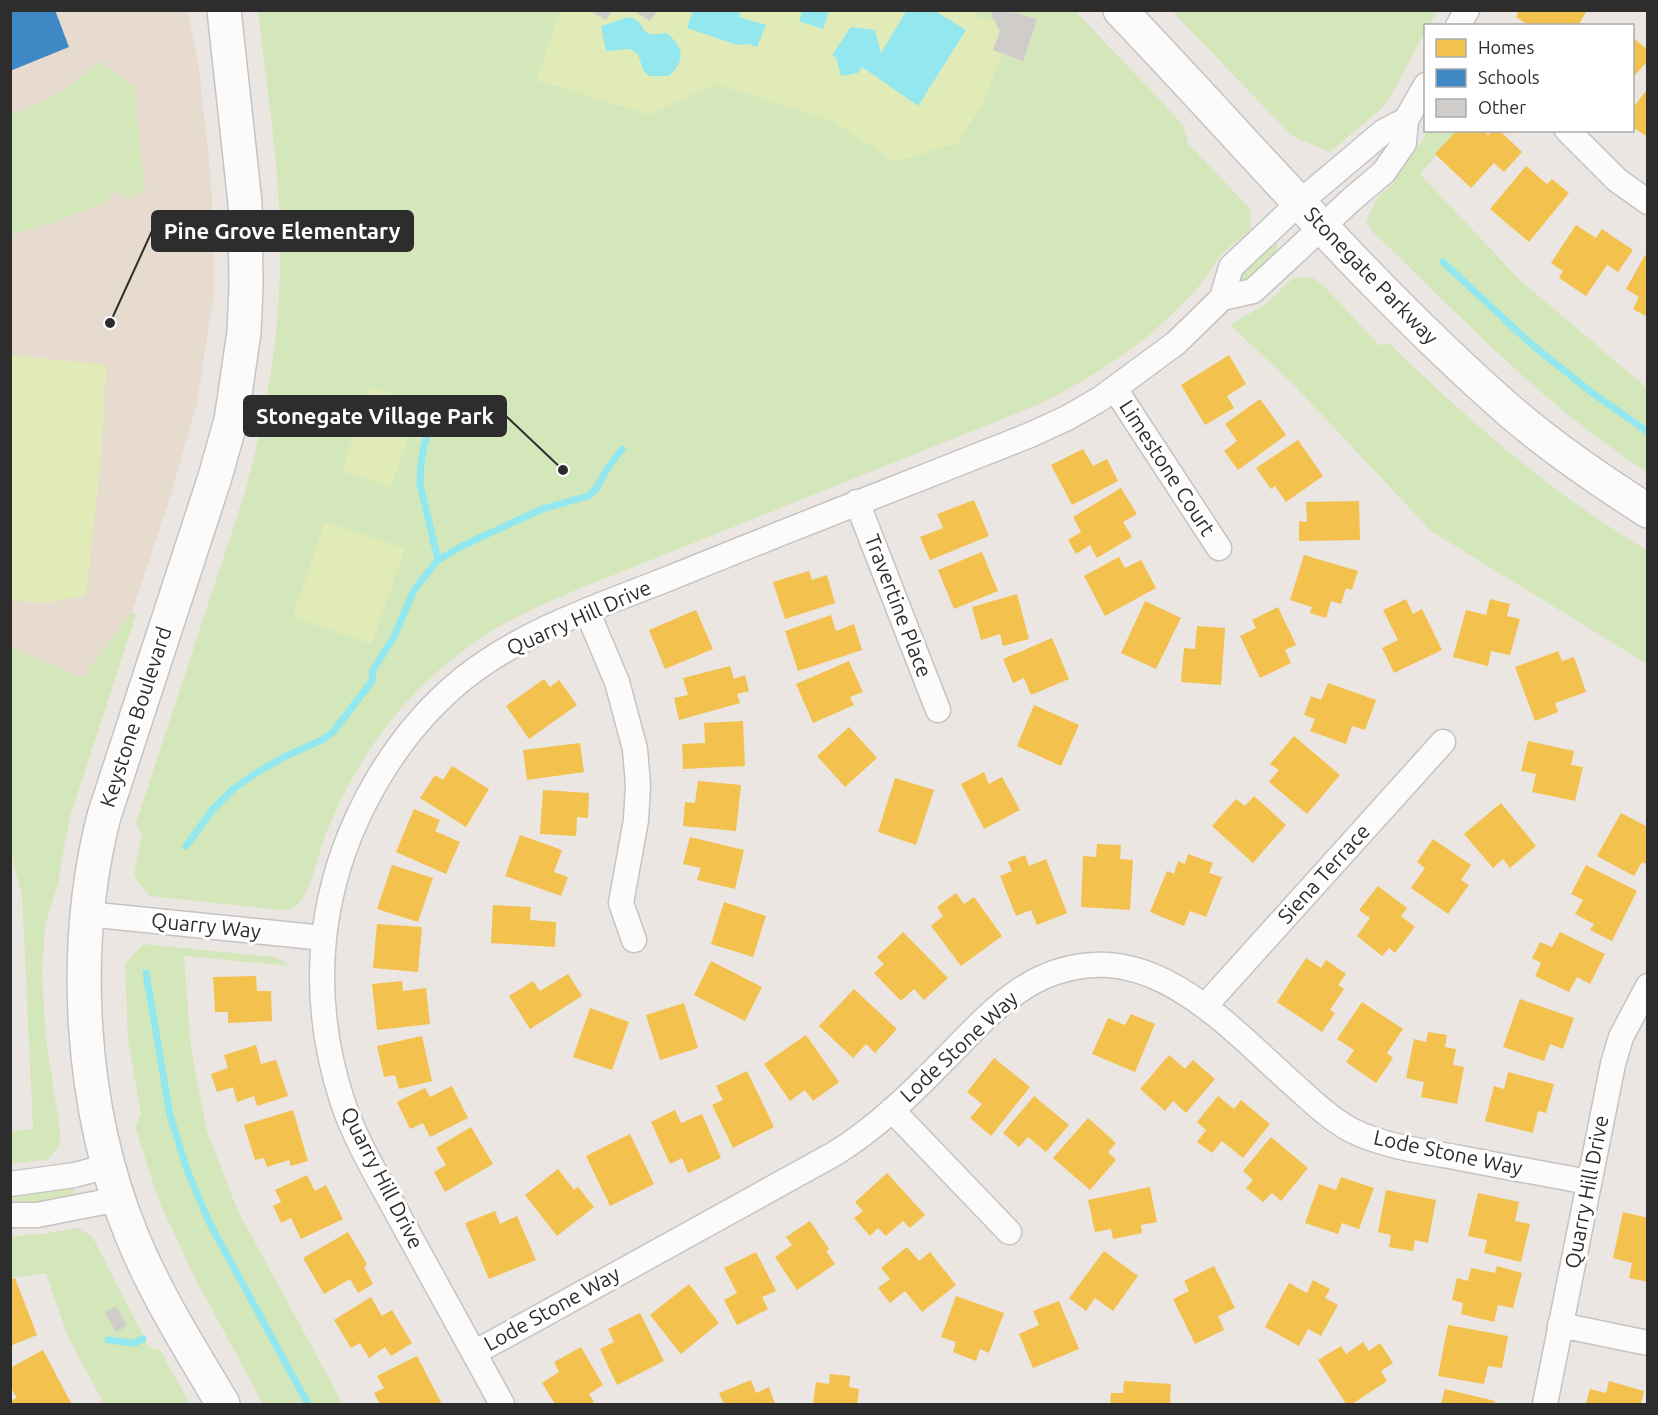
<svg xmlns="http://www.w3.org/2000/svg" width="1658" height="1415" viewBox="0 0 1658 1415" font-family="Ubuntu,sans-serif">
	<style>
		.education { fill: #e7dbd0 }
		.green { fill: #d4e7ba }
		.pitch { fill: #e1ebb7 }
		.water { fill: #93e8ef }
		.homes { fill: #f2c14e }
		.schools { fill: #3f88c5 }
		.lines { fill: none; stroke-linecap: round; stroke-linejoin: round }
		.stream { stroke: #93e8ef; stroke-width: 7 }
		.building { fill: #d0ccc9 }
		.street-casing { stroke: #c5c3c3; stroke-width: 27 }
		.secondary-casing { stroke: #c5c3c3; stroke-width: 36 }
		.street { stroke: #fcfbfb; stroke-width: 24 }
		.secondary { stroke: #fcfbfb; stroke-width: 33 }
		.labels { text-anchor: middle; stroke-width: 6; stroke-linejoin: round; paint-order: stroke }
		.street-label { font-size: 21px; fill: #2d2d2d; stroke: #fff }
		.leader { fill: none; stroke: #2d2d2d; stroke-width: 2 }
		.callout-dot { fill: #2d2d2d; stroke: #fff; stroke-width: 2 }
		.callout { fill: #2d2d2d; stroke: #2d2d2d; stroke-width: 2 }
		.callout-label { font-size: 22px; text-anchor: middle; font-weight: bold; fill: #fff }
	</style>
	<rect width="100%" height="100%" fill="#ece6e2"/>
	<path class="education" d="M11,11H188L199,69L211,178L214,235V292L197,403L171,494L132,612L82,678L11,647Z"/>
	<path class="green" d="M258,11H1075L1163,103L1184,127L1188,143L1250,209L1251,229C1242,237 1231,245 1223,253C1213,265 1206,279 1196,290C1151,340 1097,376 1037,405L569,593C549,602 527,611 507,622C422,670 362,744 326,833C318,852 311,898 293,908C290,910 284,910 280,910L150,896L136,880L134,873L142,836L136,823L245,492C268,408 282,324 280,237C279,161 266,85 258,11Z
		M1172,11H1437L1429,25L1426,26L1425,32L1393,92L1382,108L1330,152L1292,136Z
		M99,61L134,86L145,191L130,198L112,192L107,202L49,224L11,235V113C45,106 74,84 99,61Z
		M1428,131H1459L1420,174L1520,280L1647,388V472C1544,407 1461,316 1373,232L1366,222L1377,198L1392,185Z
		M1275,241L1278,244L1277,251L1245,281L1237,279L1238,271Z
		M1312,277L1323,285L1379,345L1390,344C1469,421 1552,494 1647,550V664L1431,531L1291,382L1230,325L1267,303L1293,278Z
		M132,612L136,615L69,820L58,883L45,925L42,974L46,1039L61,1137L59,1146L48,1160L11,1163V1131L33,1129L22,896L10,849L11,647L82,678Z
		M143,944L275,957L291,966L184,956L191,1047L207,1132L238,1211L343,1404H263L194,1276L158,1199L135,1126L141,1115L128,1040L125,964Z
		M73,1186L75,1191L71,1195C57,1199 26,1209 13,1202V1196L15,1194Z
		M78,1228L92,1236L149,1347L160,1350L190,1404H104L67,1335L46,1273L11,1278L10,1236L43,1234Z"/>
	<path class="pitch" d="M658,10L973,11L976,16L995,22L1000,31L993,50L1003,54L981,106L958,143L895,162L833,121L716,84L649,115L537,80L560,11H587L605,20L612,11H633L650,21Z
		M10,355L106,365L101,459L86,596L42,603L11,600Z
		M370,387L420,403L391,487L342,471Z
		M325,522L405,548L372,644L292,617Z"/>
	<path class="water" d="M693,10L741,11L739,17L766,25L757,47L749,44L737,45L687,28Z
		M907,10L935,11L966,30L918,106L862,67L858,73L841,76L836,58L832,55L851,27L875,30L881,53Z
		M802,11H829L823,29L799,21Z
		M629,17C644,20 641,33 651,34C655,35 661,33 666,33C684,46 686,61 669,76H649L643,70L638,54L630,49L606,51L601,26Z"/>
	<path class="homes" d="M1519,10H1587L1578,26H1526L1527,24L1516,17Z
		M1632,37L1648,50V61L1632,78Z
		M1648,88V137L1632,127V109Z
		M1457,130H1483L1488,135L1493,130H1499L1522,152L1504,172L1494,163L1471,188L1435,154Z
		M1526,166L1547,184L1552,179L1569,193L1529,242L1490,209Z
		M1576,225L1596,238L1602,229L1633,250L1618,272L1607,265L1586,296L1559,278L1563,271L1551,263Z
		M1645,255L1648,257V317L1633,309L1639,297L1626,289Z
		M1229,355L1246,384L1227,396L1234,408L1205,425L1181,385Z
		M1260,399L1286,435L1238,470L1224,451L1237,441L1225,424Z
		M1298,440L1323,476L1286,502L1275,486L1271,489L1256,468Z
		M1083,449L1093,466L1107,459L1118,481L1072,505L1051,465Z
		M1121,488L1137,514L1123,522L1132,537L1097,558L1090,545L1076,554L1068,540L1081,532L1073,517Z
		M974,500L989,536L930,560L920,537L943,528L937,514Z
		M1359,501L1360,540L1299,541V521L1307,522L1306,502Z
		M982,552L998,591L954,609L938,570Z
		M1304,555L1358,571L1352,590L1346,588L1341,604L1331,601L1326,618L1310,613L1312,607L1290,600Z
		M1119,557L1125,568L1141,560L1156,588L1105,616L1084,576Z
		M809,571L812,580L827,575L835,603L785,619L773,582Z
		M1017,594L1029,639L1003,646L1000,634L981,640L972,607Z
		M1406,599L1413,614L1422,609L1442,650L1394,673L1382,648L1398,640L1383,610Z
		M1490,599L1510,604L1507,616L1520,619L1510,655L1491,651L1488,666L1453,657L1466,610L1486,615Z
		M1145,601L1181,618L1156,669L1121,653Z
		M1278,607L1296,645L1285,650L1291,663L1260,678L1240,636L1256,628L1252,620Z
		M696,610L713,649L665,669L649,630Z
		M831,615L836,631L854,624L862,650L798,671L785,631Z
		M1197,626L1225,628L1221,685L1181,682L1184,648L1195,649Z
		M1052,638L1069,679L1031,695L1024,678L1013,683L1003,659Z
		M1558,651L1562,661L1574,657L1586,692L1555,703L1558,712L1535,721L1515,667Z
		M849,661L863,692L850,697L854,705L813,723L796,684Z
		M730,666L734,679L745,675L749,691L737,694L740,703L679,720L674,698L688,695L683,678Z
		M544,679L550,687L559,680L577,705L529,739L506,706Z
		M1328,683L1376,700L1365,730L1352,726L1346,744L1310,731L1315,719L1304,715L1311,696L1321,700Z
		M1034,705L1079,725L1061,766L1017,746Z
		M743,721L745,766L683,769L682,744L705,743L704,723Z
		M849,727L877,758L845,787L817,756Z
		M1294,736L1340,775L1307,814L1269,782L1279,770L1270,764Z
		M1528,741L1574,751L1571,765L1583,767L1575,801L1532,792L1536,774L1521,771Z
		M580,743L584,772L527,780L523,750Z
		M452,766L489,789L466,827L420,798L435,775L443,780Z
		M984,772L989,784L1002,777L1020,810L984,829L961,784Z
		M895,778L934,790L916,845L878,832Z
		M698,781L741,785L736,831L683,826L685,802L695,803Z
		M543,790L589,793L588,818L577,817L576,836L540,834Z
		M1254,796L1286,825L1253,863L1212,826L1236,799L1245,806Z
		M1501,803L1536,846L1510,868L1503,859L1493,868L1464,834Z
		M414,809L440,820L435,831L460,842L446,874L396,852Z
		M1621,813L1648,827V865L1642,862L1634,876L1597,856Z
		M520,835L562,850L554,872L568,877L561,896L505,876Z
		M690,837L744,850L735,889L697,880L701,868L683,864Z
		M1433,839L1471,865L1461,880L1469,885L1448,914L1411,888L1425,868L1417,862Z
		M1097,844L1121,845L1120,859L1133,860L1130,910L1081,907L1083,856L1096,857Z
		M1188,854L1213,863L1209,873L1222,877L1206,917L1190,911L1184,926L1150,912L1167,871L1174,874L1178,861L1185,864Z
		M1025,855L1029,866L1046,859L1067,913L1037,925L1031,910L1016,916L1000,876L1012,871L1008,862Z
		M392,865L433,878L418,922L377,909Z
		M1586,865L1637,891L1612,941L1590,930L1594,924L1575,914L1583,900L1571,894Z
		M1378,886L1407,908L1401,916L1415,927L1395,953L1389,948L1382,956L1357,936L1370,918L1359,910Z
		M956,893L964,904L974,897L1002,936L961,966L931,926L943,916L937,907Z
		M724,902L766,916L753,957L711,944Z
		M493,905L531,907L530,920L556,922L555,947L491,943Z
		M377,924L422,927L418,972L373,968Z
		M903,932L948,978L924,1000L914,989L901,1001L874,973L884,964L877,957Z
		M1560,932L1605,954L1590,984L1577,977L1569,992L1535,976L1541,963L1532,958L1540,942L1552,947Z
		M1306,958L1321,968L1326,960L1346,974L1338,985L1344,989L1330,1010L1335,1013L1322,1032L1277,1002Z
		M711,961L762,987L745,1021L694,995Z
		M568,974L582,996L530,1029L509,996L533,981L540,991Z
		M256,976L257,991H271L272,1021L228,1023V1012H215L213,977Z
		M402,981L403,991L426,988L430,1024L377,1030L372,984Z
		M854,989L897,1029L875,1053L866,1044L853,1058L819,1026Z
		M1520,999L1574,1018L1563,1049L1550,1044L1544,1061L1503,1047Z
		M1362,1002L1403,1029L1387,1053L1393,1058L1376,1083L1346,1062L1354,1050L1337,1039Z
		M684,1003L698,1048L660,1060L646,1015Z
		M590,1008L629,1022L612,1070L573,1057Z
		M1131,1014L1155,1024L1135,1072L1092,1054L1108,1018L1125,1025Z
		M1428,1032L1447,1035L1445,1047L1456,1049L1453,1065L1464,1067L1457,1104L1421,1097L1424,1082L1406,1078L1414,1039L1426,1042Z
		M806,1035L839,1082L813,1101L805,1090L790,1101L764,1064Z
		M422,1036L432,1081L399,1089L395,1075L384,1077L377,1046Z
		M256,1045L261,1064L276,1060L288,1096L257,1106L254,1096L237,1102L233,1087L217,1092L211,1074L228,1068L224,1055Z
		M1169,1055L1185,1069L1193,1060L1215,1079L1186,1113L1173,1101L1165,1111L1140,1089Z
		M994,1058L1030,1087L991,1136L970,1118L982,1104L967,1092Z
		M747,1071L774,1127L733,1148L712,1105L723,1100L716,1086Z
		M1508,1072L1554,1084L1546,1113L1538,1111L1533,1133L1485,1121L1494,1086L1504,1089Z
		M452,1086L468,1118L430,1137L423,1123L410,1129L397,1102L425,1088L430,1097Z
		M1034,1096L1069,1125L1046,1152L1028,1137L1019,1147L1003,1133Z
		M1218,1096L1234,1109L1241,1100L1270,1124L1243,1158L1222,1141L1212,1153L1197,1142L1206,1130L1197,1122Z
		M293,1110L308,1161L291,1166L289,1160L267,1167L264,1158L255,1160L244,1125Z
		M675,1110L681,1123L702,1114L721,1158L688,1173L682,1158L670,1164L651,1122Z
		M1088,1118L1116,1143L1108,1152L1116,1160L1090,1190L1053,1158Z
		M471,1127L493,1164L445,1192L434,1172L446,1165L436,1148Z
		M630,1134L654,1184L610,1206L586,1156Z
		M1271,1137L1308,1168L1281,1201L1272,1193L1263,1202L1246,1188L1253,1180L1243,1171Z
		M558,1169L574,1190L578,1187L594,1207L557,1236L525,1195Z
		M887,1173L925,1215L910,1228L903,1221L886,1236L878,1228L870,1236L854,1218L863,1211L855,1202Z
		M307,1175L315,1191L326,1185L343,1219L301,1239L291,1218L281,1223L273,1206L281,1202L275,1190Z
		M1341,1177L1374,1188L1359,1229L1342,1223L1338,1234L1305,1223L1319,1184L1336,1190Z
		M1150,1187L1157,1222L1141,1225L1142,1233L1113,1239L1111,1229L1095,1232L1088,1200Z
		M1386,1190L1436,1200L1428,1243L1415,1240L1413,1251L1389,1247L1391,1235L1378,1232Z
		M1478,1193L1519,1202L1515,1221L1530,1224L1521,1262L1484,1253L1487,1240L1468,1236Z
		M495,1211L500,1224L517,1216L536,1260L489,1279L465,1223Z
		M1623,1212L1648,1218V1282L1629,1278L1632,1263L1613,1258Z
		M810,1221L829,1249L826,1251L835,1264L797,1290L775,1257L792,1245L786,1237Z
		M348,1232L367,1264L364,1267L373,1284L358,1293L350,1279L324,1294L303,1258Z
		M907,1247L919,1261L930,1252L956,1285L922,1312L905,1291L890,1303L878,1288L890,1279L881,1268Z
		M1104,1251L1138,1276L1113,1311L1095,1298L1086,1311L1069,1298Z
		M756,1252L776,1291L762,1297L768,1309L737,1325L724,1300L737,1293L724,1268Z
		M1214,1266L1235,1308L1218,1316L1224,1330L1195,1344L1173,1299L1189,1291L1184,1281Z
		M1497,1266L1522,1273L1513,1308L1498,1305L1494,1322L1461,1314L1463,1303L1452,1300L1457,1278L1468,1281L1471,1268L1495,1273Z
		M15,1278L37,1335L10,1346V1280Z
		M1313,1280L1330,1289L1325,1298L1338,1305L1321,1336L1308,1329L1299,1346L1265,1327L1289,1283L1307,1293Z
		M689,1284L719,1323L681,1354L650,1315Z
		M956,1296L1004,1313L989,1353L980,1349L976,1361L953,1352L956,1342L941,1337Z
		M371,1297L382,1316L392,1310L412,1343L391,1356L385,1347L369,1358L360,1343L351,1348L334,1320Z
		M1059,1301L1079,1349L1033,1368L1019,1334L1039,1325L1033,1311Z
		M640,1313L664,1361L617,1385L600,1349L614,1342L608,1329Z
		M1448,1325L1508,1336L1502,1368L1488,1366L1484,1384L1438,1376Z
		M1363,1342L1369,1351L1380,1343L1393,1363L1381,1371L1387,1381L1352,1404H1346L1318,1360L1341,1346L1346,1354Z
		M581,1347L603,1385L589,1394L594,1402L590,1404H555L542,1383L559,1372L554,1362Z
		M43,1350L71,1403L68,1404H10V1401L17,1398L10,1386V1368Z
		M417,1356L442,1404H380L374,1393L384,1388L377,1376Z
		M830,1374L850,1376L849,1387L859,1389L857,1404H813L816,1382L829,1384Z
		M751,1380L756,1393L769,1387L775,1404H724L719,1393Z
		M1124,1381L1171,1384L1170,1404H1110L1111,1393H1123Z
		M1609,1381L1644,1391L1641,1404H1586L1590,1389L1606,1393Z
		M1445,1389L1495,1401L1494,1404H1441Z"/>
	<path class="schools" d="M10,10H55L69,47L10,71Z"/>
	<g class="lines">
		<path class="stream" d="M1443,262L1530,343L1591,392L1648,432
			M435,414L424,446L421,464L420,484L438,560
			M186,846L213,809L233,789L256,773L286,756L322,740L333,732L372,681L373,670L394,637L414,590L438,560L464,545L542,509L588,496L596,489L607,469L622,449
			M146,973L170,1115L187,1170L209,1222L308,1404
			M108,1340L134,1343L143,1339"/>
	</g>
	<path class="building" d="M590,10H612L606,20Z
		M633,10H658L650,21Z
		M997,10H1009L1011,14L1012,12L1037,19L1023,61L993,50L1000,31L991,14Z
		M116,1306L127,1326L116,1332L105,1312Z"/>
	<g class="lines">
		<defs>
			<path id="street" d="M1458,26L1467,10
				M1567,130L1617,180L1648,202
				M1222,298L1253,291L1351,200L1384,172L1404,143L1406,120L1426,85
				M1115,389L1219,548
				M857,502L938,710
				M587,611L617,682L635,749L638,785L636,820L621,903L634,940
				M87,914L324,938
				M1205,1006L1443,742
				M892,1110L1009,1232
				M10,1184L74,1175L109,1166
				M10,1215H37L119,1199
				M1560,1325L1648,1343
				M474,1353L834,1154C875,1129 911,1094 944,1060C973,1031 1003,996 1041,978C1146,930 1223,1022 1294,1085C1312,1101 1329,1118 1351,1130C1383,1146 1420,1151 1455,1157C1500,1166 1545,1174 1589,1182
				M502,1404C469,1344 436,1283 402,1222C381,1182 356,1143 342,1100C323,1041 317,977 327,916C342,826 393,735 464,678C525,630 599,606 670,578C789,529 910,483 1030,435L1067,418L1100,399L1176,343L1222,298L1231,267L1300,202L1383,132L1406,120
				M1545,1404L1613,1064L1621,1037L1648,986"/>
			<path id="secondary" d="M1120,10C1249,145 1371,290 1512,413C1554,449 1601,481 1648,511
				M223,1404C191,1350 156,1295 132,1236C80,1109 70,949 104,816L215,477L231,420L235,394L244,332L246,287L245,203L224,10"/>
		</defs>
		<use href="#street" class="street-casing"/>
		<use href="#secondary" class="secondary-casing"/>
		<use href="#street" class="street"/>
		<use href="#secondary" class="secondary"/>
	</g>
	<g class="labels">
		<g class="street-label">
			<text transform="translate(1371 276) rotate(46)" y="7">Stonegate Parkway</text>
			<text transform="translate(1167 468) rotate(57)" y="7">Limestone Court</text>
			<text transform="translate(898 606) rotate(69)" y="7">Travertine Place</text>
			<text transform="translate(579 618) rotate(-24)" y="7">Quarry Hill Drive</text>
			<text transform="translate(136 717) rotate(-72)" y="7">Keystone Boulevard</text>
			<text transform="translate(1324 874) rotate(-48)" y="7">Siena Terrace</text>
			<text transform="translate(206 926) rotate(6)" y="7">Quarry Way</text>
			<text transform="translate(959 1047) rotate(-43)" y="7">Lode Stone Way</text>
			<text transform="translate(1448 1153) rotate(12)" y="7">Lode Stone Way</text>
			<text transform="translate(382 1178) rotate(63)" y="7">Quarry Hill Drive</text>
			<text transform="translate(1587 1192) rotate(-79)" y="7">Quarry Hill Drive</text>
			<text transform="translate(552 1309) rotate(-29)" y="7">Lode Stone Way</text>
		</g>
	</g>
	<path class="leader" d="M110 323L152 231M563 470L506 416"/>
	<g class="callout-dot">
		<circle cx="110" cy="323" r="6"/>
		<circle cx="563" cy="470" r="6"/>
	</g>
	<g class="callout">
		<rect x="152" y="211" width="261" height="40" rx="6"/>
		<rect x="244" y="396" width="262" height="40" rx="6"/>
	</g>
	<g class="callout-label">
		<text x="282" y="239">Pine Grove Elementary</text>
		<text x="375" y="424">Stonegate Village Park</text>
	</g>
	<rect width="1658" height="1415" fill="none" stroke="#2d2d2d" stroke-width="24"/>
	<rect x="1424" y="24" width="210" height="108" fill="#ffffff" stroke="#ababab" stroke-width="1.5"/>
	<rect x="1436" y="39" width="30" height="18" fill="#f2c14e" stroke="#ababab" stroke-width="1.5"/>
	<text x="1478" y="54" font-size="18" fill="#2d2d2d">Homes</text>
	<rect x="1436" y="69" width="30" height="18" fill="#3f88c5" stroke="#ababab" stroke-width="1.5"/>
	<text x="1478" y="84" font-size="18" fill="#2d2d2d">Schools</text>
	<rect x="1436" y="99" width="30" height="18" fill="#d0ccc9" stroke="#ababab" stroke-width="1.5"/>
	<text x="1478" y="114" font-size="18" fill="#2d2d2d">Other</text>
</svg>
